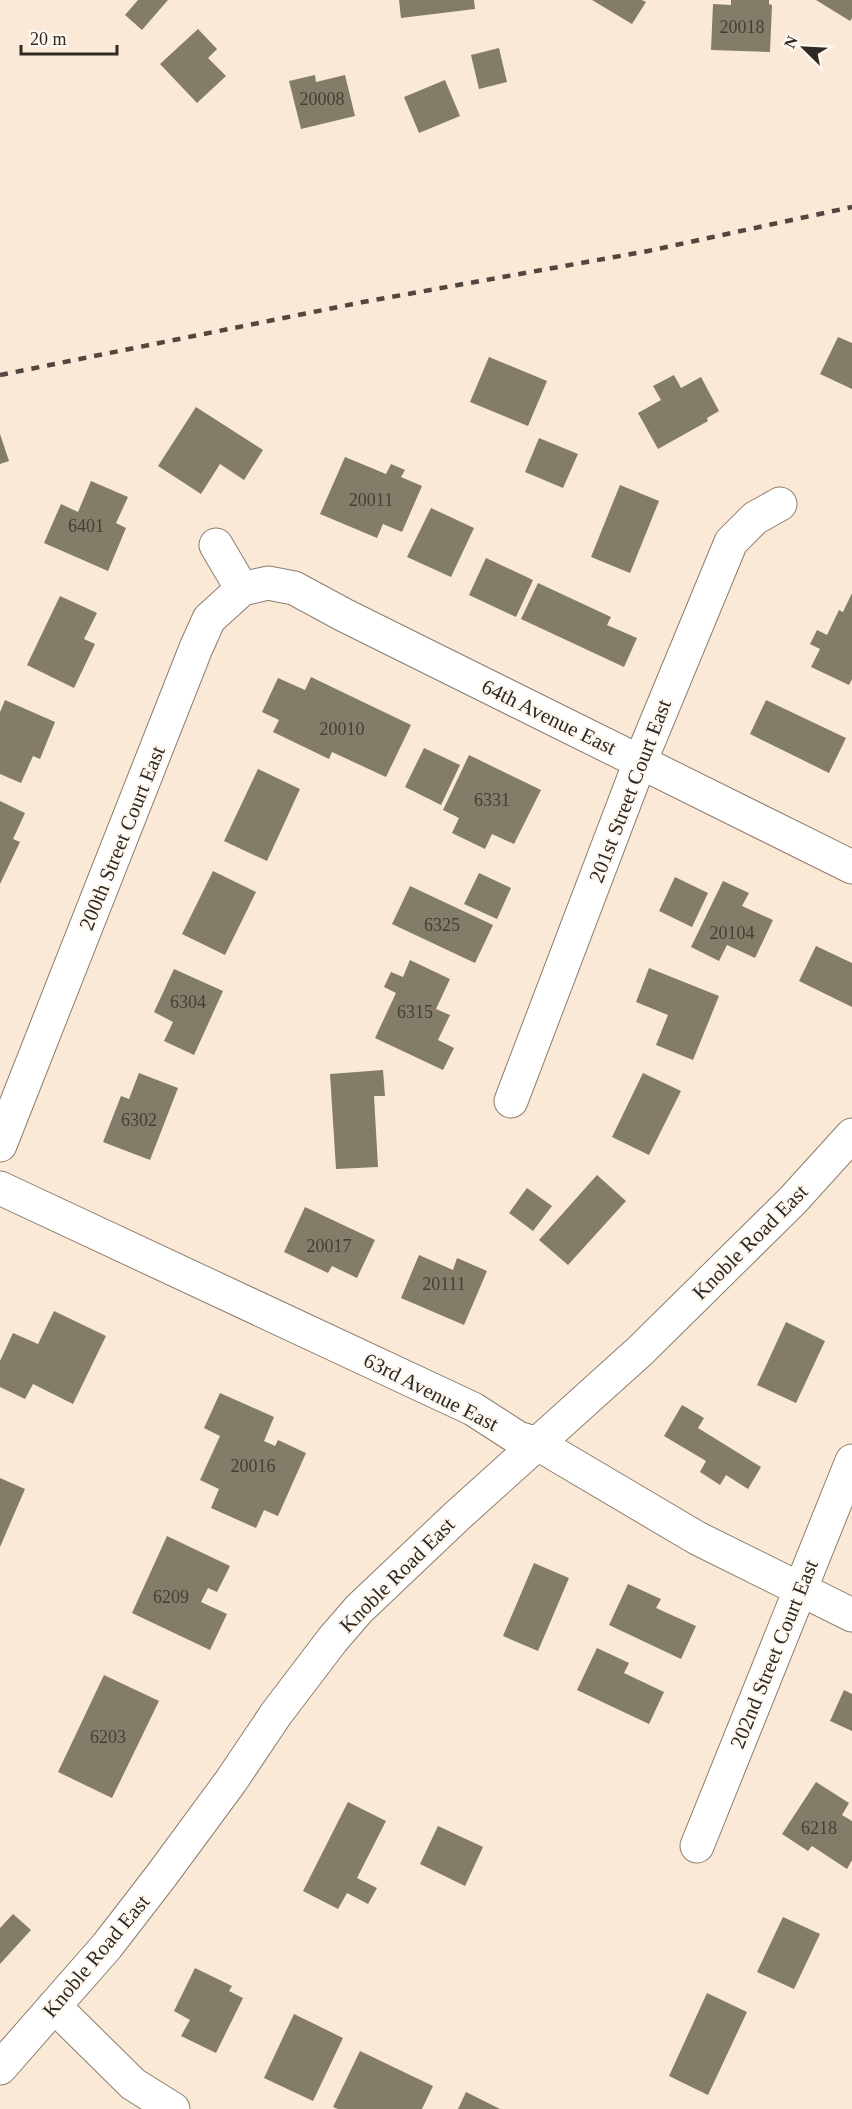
<svg xmlns="http://www.w3.org/2000/svg" width="852" height="2109" viewBox="0 0 852 2109" font-family="'Times New Roman',serif">
	<style>
		.building { fill: #837c68 }
		.lines { fill: none; stroke-linecap: round; stroke-linejoin: round }
		.minor-casing { stroke: #8d7d6d; stroke-width: 35 }
		.minor { stroke: #fff; stroke-width: 33 }
		.rail { stroke: #50473f; stroke-width: 4.5; stroke-dasharray: 8 8; stroke-linecap: butt }
		.labels { text-anchor: middle; stroke-width: 4.5; stroke-linejoin: round; paint-order: stroke }
		.number-label { font-size: 18px; fill: #453e34 }
		.street-label { font-size: 21px; fill: #302923; stroke: #fff8f1 }
	</style>
	<rect width="100%" height="100%" fill="#fae9d7"/>
	<path class="building" d="M138,0H168L142,30L125,15Z
		M399,0H474L475,9L401,18Z
		M592,0H642L646,2L632,24Z
		M731,0H769V4L772,5L770,52L711,50L713,4L731,5Z
		M816,0H852V18L850,21Z
		M198,29L217,49L208,58L226,76L197,103L160,64Z
		M499,48L507,82L479,89L471,55Z
		M315,75L316,82L345,75L355,116L301,129L289,81Z
		M445,80L460,116L419,133L404,97Z
		M838,337L852,343V389L820,374Z
		M489,357L547,381L528,426L470,402Z
		M674,375L681,388L701,377L719,411L707,418L708,421L658,449L638,413L661,400L653,386Z
		M196,407L263,450L244,480L220,464L201,494L158,466Z
		M0,434L9,461L0,464Z
		M539,438L578,454L563,488L525,472Z
		M345,457L386,474L391,464L405,470L401,477L422,486L402,532L383,524L377,538L320,514Z
		M91,481L128,497L116,523L126,528L108,571L44,543L61,504L78,512Z
		M620,485L659,501L630,573L591,557Z
		M431,508L474,528L451,577L407,557Z
		M486,558L533,580L516,617L469,595Z
		M538,583L611,617L607,625L637,638L624,667L521,619Z
		M852,593V679L849,685L811,667L820,649L810,644L817,630L827,635L839,610L843,612Z
		M60,596L97,613L84,639L95,644L74,688L27,665Z
		M311,677L411,725L386,777L332,752L329,759L273,732L279,720L262,712L278,678L305,690Z
		M5,700L55,722L40,759L33,756L21,783L0,774V712Z
		M766,700L846,738L829,773L750,734Z
		M424,748L460,765L441,805L405,787Z
		M469,755L541,790L514,844L492,834L485,849L452,833L459,818L443,810Z
		M258,769L300,789L267,861L224,841Z
		M0,801L25,813L13,839L20,842L0,884Z
		M213,871L256,892L225,955L182,934Z
		M479,873L511,888L497,919L464,904Z
		M675,877L708,893L692,927L659,911Z
		M723,881L749,893L742,906L773,920L755,958L727,945L719,961L691,947Z
		M410,886L493,925L475,963L392,924Z
		M816,946L852,963V1007L799,981Z
		M410,960L450,979L436,1009L450,1015L438,1040L454,1048L443,1070L375,1038L396,993L384,987L391,972L403,977Z
		M649,968L719,996L693,1060L656,1045L668,1015L636,1002Z
		M174,969L223,991L194,1055L164,1041L173,1022L154,1012Z
		M383,1070L385,1096H374L378,1167L336,1169L330,1074Z
		M139,1073L178,1088L150,1160L103,1142L121,1096L129,1099Z
		M643,1073L681,1091L649,1155L612,1137Z
		M597,1175L626,1201L568,1265L539,1240Z
		M527,1188L552,1206L533,1231L509,1213Z
		M305,1207L375,1240L357,1278L332,1266L328,1273L284,1252Z
		M419,1255L453,1270L457,1258L487,1271L464,1325L401,1298Z
		M54,1311L106,1336L73,1404L33,1384L25,1399L0,1387V1361L13,1333L38,1344Z
		M786,1322L825,1341L796,1403L757,1385Z
		M220,1393L274,1417L264,1441L275,1446L278,1440L306,1453L278,1516L264,1510L256,1528L211,1508L219,1489L200,1480L220,1436L204,1428Z
		M682,1405L704,1418L698,1428L761,1467L748,1489L726,1475L720,1485L700,1472L706,1461L664,1436Z
		M0,1478L25,1489L0,1547Z
		M167,1536L230,1566L217,1592L208,1588L201,1602L227,1614L210,1650L132,1613Z
		M534,1563L569,1578L538,1651L503,1636Z
		M628,1584L661,1599L656,1608L696,1626L681,1659L609,1625Z
		M597,1648L629,1663L624,1673L664,1692L649,1724L577,1690Z
		M104,1675L159,1701L112,1798L58,1772Z
		M844,1690L852,1694V1731L830,1721Z
		M816,1782L849,1803L842,1815L852,1821V1860L847,1869L812,1846L808,1851L782,1834Z
		M348,1802L386,1821L357,1878L377,1888L368,1904L347,1893L338,1909L303,1891Z
		M438,1826L483,1847L465,1886L420,1864Z
		M13,1914L31,1930L0,1964V1928Z
		M783,1917L820,1934L794,1989L757,1972Z
		M195,1968L232,1986L229,1991L243,1998L216,2053L181,2036L190,2020L174,2011Z
		M707,1993L747,2012L708,2095L669,2076Z
		M294,2014L343,2038L313,2101L264,2078Z
		M360,2051L433,2086L422,2109H338L333,2107Z
		M466,2092L500,2109H458Z"/>
	<g class="lines">
		<defs>
			<path id="minor" d="M242,589L268,583L294,588L344,615L852,867
				M511,1101L640,762L731,542L755,518L780,504
				M0,1145L196,648L209,619L242,589L216,545
				M0,1188L473,1409L518,1438L538,1444L697,1538L852,1615
				M697,1846L852,1461
				M54,2006L133,2084L173,2109
				M0,2068L107,1946L161,1876L231,1781L276,1714L333,1639L359,1609L457,1516L640,1351L793,1200L852,1135"/>
		</defs>
		<use href="#minor" class="minor-casing"/>
		<use href="#minor" class="minor"/>
		<path class="rail" d="M0,375L363,302L648,251L852,207"/>
	</g>
	<g class="labels">
		<g class="number-label">
			<text x="742" y="33">20018</text>
			<text x="322" y="105">20008</text>
			<text x="371" y="506">20011</text>
			<text x="86" y="532">6401</text>
			<text x="342" y="735">20010</text>
			<text x="492" y="806">6331</text>
			<text x="442" y="931">6325</text>
			<text x="732" y="939">20104</text>
			<text x="188" y="1008">6304</text>
			<text x="415" y="1018">6315</text>
			<text x="139" y="1126">6302</text>
			<text x="329" y="1252">20017</text>
			<text x="444" y="1290">20111</text>
			<text x="253" y="1472">20016</text>
			<text x="171" y="1603">6209</text>
			<text x="108" y="1743">6203</text>
			<text x="819" y="1834">6218</text>
		</g>
		<g class="street-label">
			<text transform="translate(549 717) rotate(26)" y="7">64th Avenue East</text>
			<text transform="translate(630 791) rotate(-69)" y="7">201st Street Court East</text>
			<text transform="translate(122 838) rotate(-68)" y="7">200th Street Court East</text>
			<text transform="translate(750 1242) rotate(-45)" y="7">Knoble Road East</text>
			<text transform="translate(431 1392) rotate(27)" y="7">63rd Avenue East</text>
			<text transform="translate(397 1575) rotate(-45)" y="7">Knoble Road East</text>
			<text transform="translate(774 1654) rotate(-68)" y="7">202nd Street Court East</text>
			<text transform="translate(96 1956) rotate(-50)" y="7">Knoble Road East</text>
		</g>
	</g>
	<g transform="translate(804 48) rotate(294)" stroke="#fff8f1" stroke-width="4.5" paint-order="stroke">
	<path d="M0-4.5L10 22L0 15L-10 22Z" fill="#302923"/>
	<text y="-9" font-size="16" font-weight="bold" text-anchor="middle" fill="#302923">N</text>
	</g>
	<path d="M21 45v9h96v-9" fill="none" stroke="#302923" stroke-width="3"/>
	<text x="30" y="45" font-size="18" fill="#302923" stroke="#fff8f1" stroke-width="4.5" paint-order="stroke">20 m</text>
</svg>
